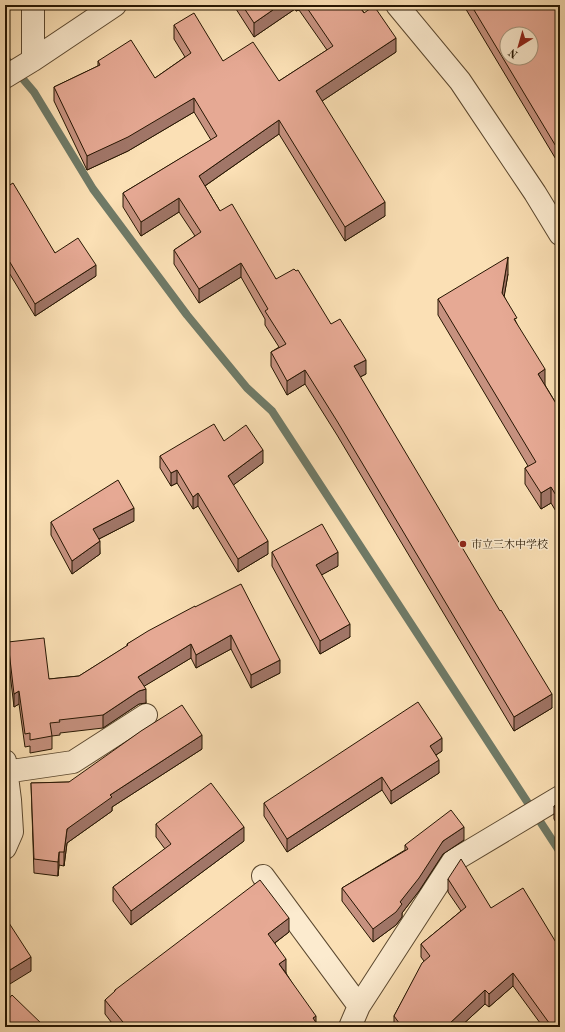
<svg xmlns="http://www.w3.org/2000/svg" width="565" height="1032" viewBox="0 0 565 1032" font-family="'Old Standard TT','Noto Serif JP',serif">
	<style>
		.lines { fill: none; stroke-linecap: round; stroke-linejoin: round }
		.stream { stroke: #6f7a67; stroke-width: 8 }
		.minor-casing { stroke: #5b482f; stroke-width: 24 }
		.minor { stroke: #fcebcf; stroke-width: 22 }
		.wall { fill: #c6917f; stroke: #261602 }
		.shaded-wall { fill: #a17668; stroke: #261602 }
		.building { fill: #e6a994; stroke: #261602; fill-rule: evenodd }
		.poi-dot { fill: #8f2418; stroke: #fcebcf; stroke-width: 1.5 }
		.labels { text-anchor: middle; stroke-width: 3; stroke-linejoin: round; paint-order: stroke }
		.poi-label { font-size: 11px; fill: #261602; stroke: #fcebcf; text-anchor: start }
	</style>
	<rect width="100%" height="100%" fill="#fbe0b5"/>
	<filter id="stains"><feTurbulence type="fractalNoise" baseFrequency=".005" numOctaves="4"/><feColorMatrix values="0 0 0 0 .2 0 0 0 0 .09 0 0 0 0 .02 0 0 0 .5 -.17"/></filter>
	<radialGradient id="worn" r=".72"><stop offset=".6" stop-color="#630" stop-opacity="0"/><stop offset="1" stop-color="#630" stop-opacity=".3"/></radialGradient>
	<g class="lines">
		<path class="stream" d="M5,58L34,92L93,189L187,315L247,388L272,411L560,852"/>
		<defs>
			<path id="minor" d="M397,5L460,81L535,193L560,234
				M33,60V5
				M5,77L33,60L115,5
				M5,761L10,800L12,832L5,848
				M5,772L73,762L146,715
				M263,876L359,1006
				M350,1027L359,1006L453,861L560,797"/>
		</defs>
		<use href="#minor" class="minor-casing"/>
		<use href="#minor" class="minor"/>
	</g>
	<path class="wall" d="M235,5H358L396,52L322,101L385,216L345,241L279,134L205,186L220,211L276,279L331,324L366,374L360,377L552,708L514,731L337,435L305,384L287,395L271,366V352L279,347L265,325V319L241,277L199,303L174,264V250L195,236L179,212L141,236L123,207V193L211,140L194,112L128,151L87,170L54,101V87L98,66V61L155,78L185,57L174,39V25L223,61L279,81L327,50L299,10L296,11L295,9L254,37L236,9Z
		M464,5H560V166L464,6Z
		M5,188L55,253L96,276L35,316L5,266Z
		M508,274L504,296L545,385L560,410V518L551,503L541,509L525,484V468L528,466L438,315V299Z
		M224,441L263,463L233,485L268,554L238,572L198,506L193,509L177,483L171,486L160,468V456Z
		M134,521L99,539L100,554L72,574L51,535V522Z
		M272,552L338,566L321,575L350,637L320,654L272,566Z
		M195,607L280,673L251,688L231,649L196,668L191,658L144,686L146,703L139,704L103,728L60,733V735L52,736V749L30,753V746L25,747L19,704L14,707L8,656V642L49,679L79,676L127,646V644Z
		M202,749L112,807V811L67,843L64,866L59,865L58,876L34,873L31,783L69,782Z
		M442,751L436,755L439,773L391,804L382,790L287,852L264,816V803Z
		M560,802V829L554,819V806Z
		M156,824L244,841L131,925L113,901V887L165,849L156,837Z
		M464,840L443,854L419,891L402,913V917L396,925L373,942L342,901V888L405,850V845Z
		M448,879L560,1027H543L513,986L489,1007L485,1004L460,1027H394V1016L424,961L421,957V944L461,911L448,892Z
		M289,932L275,943L286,973L319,1027H115L105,1014V1000L115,992V990Z"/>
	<path class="shaded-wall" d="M280,5H295V9L254,37V23Z
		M296,5H299V10L296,11Z
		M396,38V52L316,105V91Z
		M194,98V112L128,151L87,170V156Z
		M279,120V134L199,190V176Z
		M179,198V212L141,236V222Z
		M385,202V216L345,241V227Z
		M508,257V274L502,309V293Z
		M241,263V277L199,303V289Z
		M96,265V276L35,316V304Z
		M366,360V374L354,380V366Z
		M545,369V386L538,374Z
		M305,370V384L287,395V381Z
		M263,450V463L228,489V476Z
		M177,470V483L171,486V473Z
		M551,487V503L541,509V493Z
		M198,493V506L193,509V497Z
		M134,508V521L93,542V529Z
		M100,541V554L72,574V561Z
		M268,541V554L238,572V559Z
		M338,552V566L316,578V565Z
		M350,624V637L320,654V641Z
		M231,635V649L196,668V655Z
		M191,644V658L138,690V677Z
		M280,660V673L251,688V675Z
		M146,689V703L139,704L103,728V715L139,691Z
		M19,691V704L14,707V694Z
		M552,694V708L514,731V717Z
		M202,735V749L112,807V811L67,843L64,866V852L67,829L110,795Z
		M442,738V751L430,759V746Z
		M439,760V773L391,804V791Z
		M382,777V790L287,852V839Z
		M244,827V841L131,925V911Z
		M464,827V840L443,854L419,891L402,913V917L396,925L373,942V929L400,902L443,841Z
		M59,852V865L58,876V862Z
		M289,918V932L268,948V934Z
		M31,957V971L5,987V973Z
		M286,959V973L279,964Z
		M513,973V986L489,1007V994Z
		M485,990V1004L460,1027H449V1024Z
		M316,1016V1027L313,1018Z"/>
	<path class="building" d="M242,5H280L254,23Z
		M305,5H358L364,13L374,6L396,38L316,91L385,202L345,227L279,120L199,176L220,211L232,204L276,279L294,269L296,271L298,270L331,324L340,319L366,360L354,366L500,611L501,610L552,694L514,717L337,421L305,370L287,381L271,352L286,344L265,311L268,309L241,263L199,289L174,250L201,232L179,198L141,222L123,193L217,136L194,98L128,137L87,156L54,87L100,65L98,61L131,40L155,78L191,53L174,25L194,13L223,61L253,42L279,81L333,46Z
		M471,5H560V153ZM507,34H531V58H507Z
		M13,183L55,253L78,238L96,265L35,304L5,254V188Z
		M508,257L502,293L517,318L514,319L545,369L538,374L560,410V502L551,487L541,493L525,468L536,462L438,299Z
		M214,424L224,441L246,425L263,450L228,476L268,541L238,559L198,493L193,497L177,470L171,473L160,456Z
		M118,480L134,508L93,529L100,541L72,561L51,522Z
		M322,524L338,552L316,565L350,624L320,641L272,552Z
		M241,584L280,660L251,675L231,635L196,655L191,644L138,677L146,689L139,691L103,715L59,720L60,722L50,723L52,736L30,740V733L25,734L19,691L14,694L8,642L44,638L49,679L79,676L128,645L127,644L148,631L195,606V607Z
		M418,702L442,738L430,746L439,760L391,791L382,777L287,839L264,803Z
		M182,705L202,735L110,795L112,797L67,829L64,852H59L58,862L34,859L31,783L69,782L141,731Z
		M211,783L244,827L131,911L113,887L171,844L156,824Z
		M560,802V816L554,806Z
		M451,810L464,827L443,841L419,878L400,902L402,904L396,912L373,929L342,888L408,849L405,845Z
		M461,859L491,908L523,888L560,949V1027H552L513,973L489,994L485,990L449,1024L452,1027H402L394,1016L422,963L430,956L421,944L466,907L448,879Z
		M260,880L289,918L268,934L286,959L279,964L316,1016L313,1018L319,1027H127L105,1000L115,991V990Z
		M9,923L31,957L5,973V926Z
		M12,995L45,1027H5V1003Z"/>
	<circle class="poi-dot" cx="463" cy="544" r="4"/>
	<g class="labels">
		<g class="poi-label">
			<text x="471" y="548">市立三木中学校</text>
		</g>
	</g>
	<rect width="565" height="1032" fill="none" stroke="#fbe0b5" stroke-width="20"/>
	<rect x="6" y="6" width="553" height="1020" fill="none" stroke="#261602" stroke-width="2"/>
	<rect x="10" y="10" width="545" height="1012" fill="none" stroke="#261602"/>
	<g transform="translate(519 46) rotate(217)"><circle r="19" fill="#fcebcf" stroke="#a6967d"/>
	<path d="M0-3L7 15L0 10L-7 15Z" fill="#8f2418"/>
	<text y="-6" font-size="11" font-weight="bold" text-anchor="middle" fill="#261602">N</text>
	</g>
	<rect width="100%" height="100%" filter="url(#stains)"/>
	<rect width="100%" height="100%" fill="url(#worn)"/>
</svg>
